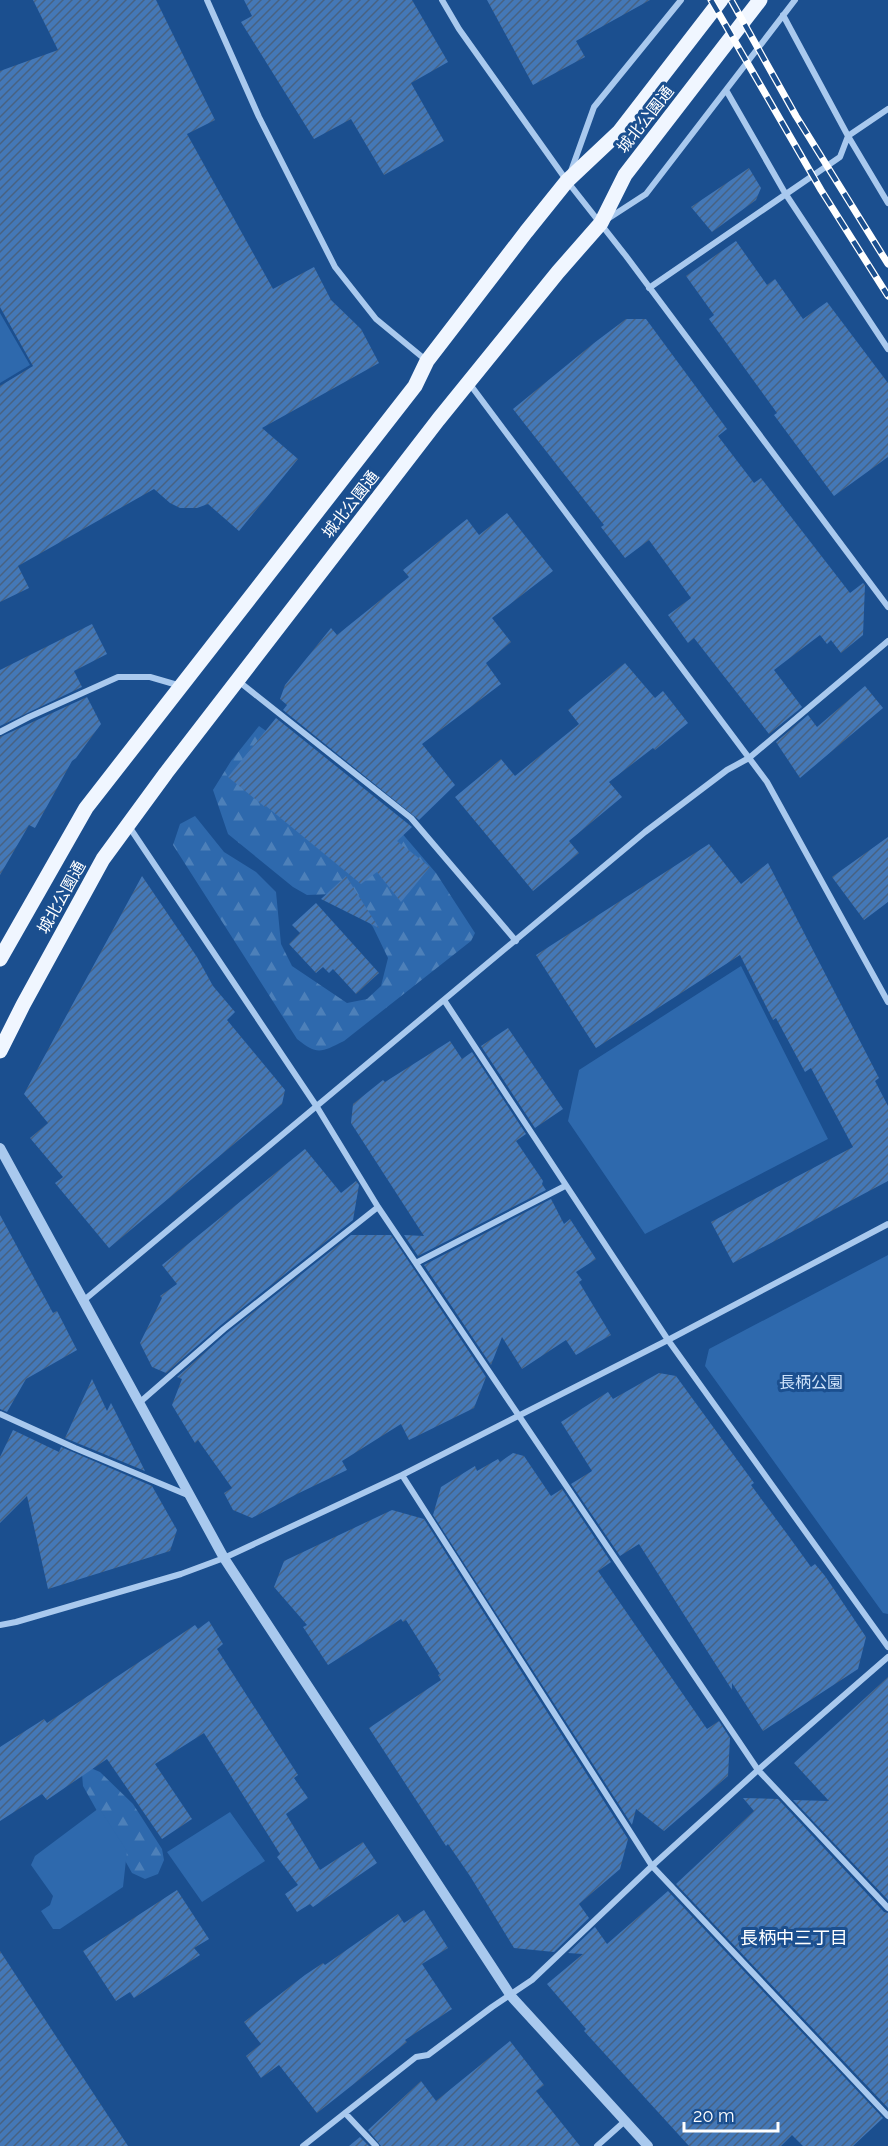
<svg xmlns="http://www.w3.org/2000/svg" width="888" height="2146" viewBox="0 0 888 2146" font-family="Raleway,'Noto Sans JP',sans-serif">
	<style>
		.forest { fill: url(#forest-firs) }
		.park { fill: #2e69ad }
		.building { fill: url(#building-hatch) }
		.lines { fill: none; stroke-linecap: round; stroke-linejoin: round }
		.minor { stroke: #a9c9ee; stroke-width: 6 }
		.tertiary { stroke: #a9c9ee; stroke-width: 10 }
		.primary { stroke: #f0f6ff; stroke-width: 15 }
		.rail-casing { stroke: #fff; stroke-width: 7 }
		.rail { stroke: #1b4f8f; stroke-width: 4.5; stroke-dasharray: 14; stroke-linecap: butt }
		.labels { text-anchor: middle; stroke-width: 6; stroke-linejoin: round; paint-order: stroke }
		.street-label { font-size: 16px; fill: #fff; stroke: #1b4f8f }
		.park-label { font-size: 16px; fill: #cfe3fa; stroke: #1b4f8f }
		.neighbourhood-label { font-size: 18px; fill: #fff; stroke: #1b4f8f }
	</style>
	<defs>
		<pattern id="forest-firs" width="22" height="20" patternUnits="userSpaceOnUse" patternTransform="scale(1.5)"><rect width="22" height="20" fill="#2e69ad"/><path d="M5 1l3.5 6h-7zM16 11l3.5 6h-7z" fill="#4d80b9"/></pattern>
		<pattern id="building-hatch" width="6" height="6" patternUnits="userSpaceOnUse" patternTransform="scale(1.5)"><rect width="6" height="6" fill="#4478b7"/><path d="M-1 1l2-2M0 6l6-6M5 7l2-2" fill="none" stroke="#486282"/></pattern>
	</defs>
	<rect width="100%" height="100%" fill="#1b4f8f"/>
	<path class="forest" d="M259,726L388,817L436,873L475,933L471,941L344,1041C321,1052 318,1056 297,1039L173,845L180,824L195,816L224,852L256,872L276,892L281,944L292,966L347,1003L367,999L381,986L388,958L373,927L352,901L332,894L307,895L293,887L228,834L213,790L231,761Z
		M86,1766L100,1772L133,1804L162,1849L164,1860L158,1874L145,1879L132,1873L83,1786L82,1774Z"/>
	<path class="park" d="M0,313L30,365L0,383Z
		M741,966L828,1139L645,1234L568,1121L579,1070Z
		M888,1255V1614L883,1613L705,1366L709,1349Z
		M99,1808L127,1851L123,1887L60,1929H53L41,1911L50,1905L53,1896L31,1865L35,1856Z
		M230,1812L265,1861L202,1902L167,1852Z"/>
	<path class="building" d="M33,0H156L215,120L187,134L273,289L314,267L331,300L361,329L379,363L262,428L298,459L239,531L208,504L197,508H180L170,503L154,489L18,566L29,588L0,602V386L33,366L0,307V71L58,50Z
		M244,0H412L448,62L411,83L444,141L384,175L351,119L314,139L241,22L252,16Z
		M487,0H650L576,41L585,57L533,85Z
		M749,168L761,188L756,200L712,232L691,207Z
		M736,241L767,285L775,279L803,319L827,302L888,383V457L834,496L774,415L777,413L709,319L714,315L686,276Z
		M626,319H646L727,429L718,436L754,483L761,478L850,593L863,583L865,585L863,635L841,653L831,640L827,644L820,635L774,670L802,707L769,734L694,638L688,643L668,615L691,598L649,540L625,558L601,527L604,525L513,409L594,343Z
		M507,513L553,571L492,618L511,642L486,663L501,684L422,744L455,785L419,820L283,710L287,705L280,699L285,685L331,628L337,635L409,577L403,570L467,519L479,535Z
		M92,624L107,654L74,671L82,687L0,726V670Z
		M625,663L655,698L663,691L688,723L655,750L653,748L609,782L622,797L569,841L579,853L533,891L455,797L501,759L515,776L579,724L568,710Z
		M865,686L883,708L800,778L776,742L808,715L817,727Z
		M87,697L101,724L76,758L72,761L35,828L29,825L0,875V737Z
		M276,718L412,827L397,841L430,867L401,902L377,872L361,884L266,806L265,807L228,777Z
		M888,837V902L864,920L832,877Z
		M709,844L741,884L768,863L879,1078L875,1081L888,1106V1181L733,1263L711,1222L853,1147L811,1068L805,1072L776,1018L773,1020L740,955L596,1048L536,955Z
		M142,876L197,957L213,986L235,1012L227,1020L285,1090L282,1104L109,1248L55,1183L63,1177L30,1138L48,1123L24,1094Z
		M346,876L379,928L321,899Z
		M316,903L379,973L356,994L333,969L329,973L323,967L316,973L289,944L300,933L292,925Z
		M508,1028L563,1109L535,1128L481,1046Z
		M450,1041L462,1059L472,1052L526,1134L516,1141L543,1181L542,1184L546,1190L418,1256L404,1235L424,1236L351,1123L353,1104L383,1080L385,1082Z
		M305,1149L341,1193L356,1181L359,1185L353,1220L221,1325L166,1373L152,1367L140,1343L162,1298L160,1296L177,1284L162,1265Z
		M551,1199L564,1224L570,1219L596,1259L576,1272L582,1280L579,1282L611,1335L576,1355L566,1340L522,1369L502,1337L491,1365L424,1265Z
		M0,1215L53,1313L57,1311L77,1350L26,1379L7,1412L0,1409Z
		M351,1235H391L486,1377L474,1408L409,1440L401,1424L342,1461L347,1470L297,1494L252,1518L233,1510L224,1493L232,1488L198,1440L195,1443L172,1405L182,1379L177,1377L227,1333Z
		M659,1373L676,1376L754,1483L751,1485L790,1538L811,1567L815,1564L825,1576L866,1637L858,1669L763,1731L732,1683V1690L639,1544L620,1556L571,1484L592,1471L561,1422L608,1392L613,1399Z
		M92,1379L107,1411L111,1403L145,1471L65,1438Z
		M13,1430L59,1452L61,1447L152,1486L177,1530L170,1551L48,1589L27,1496L0,1523V1457Z
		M513,1453L524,1456L551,1496L562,1489L611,1562L598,1571L707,1729L719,1721L730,1738L728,1776L664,1831L636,1809L632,1825L433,1515L441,1487L475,1466L477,1471L498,1459L500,1462Z
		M392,1510L424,1519L628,1839L620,1869L579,1904L589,1918L554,1952L514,1948L470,1876L448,1844L446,1846L369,1728L441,1680L438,1675L440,1674L406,1620L403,1622L401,1619L328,1665L303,1627L307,1625L274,1587L284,1561Z
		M209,1621L223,1644L217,1649L298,1775L294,1778L308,1798L286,1814L320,1870L363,1842L377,1863L313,1907L310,1904L297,1912L285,1894L298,1885L277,1857L280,1854L204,1733L155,1764L192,1819L162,1839L107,1759L47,1800L42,1794L0,1821V1747L44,1719L47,1723L195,1625L198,1629Z
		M888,1677V1900L793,1800L829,1801L794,1763Z
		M743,1798L778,1799L884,1912L888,1913V2108L676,1884L754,1811Z
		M177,1890L209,1939L194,1948L200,1955L134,1998L130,1992L116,2001L83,1951Z
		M668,1891L883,2118L853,2146H803L792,2135L781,2146H689L584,2031L586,2029L547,1984L583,1954L568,1953L595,1927L607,1944Z
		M424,1910L448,1948L422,1964L452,2009L405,2040L407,2042L317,2113L279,2065L261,2078L246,2056L261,2044L244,2022L305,1975L323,1963L325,1965L398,1914L404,1923Z
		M0,1951L128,2146H0Z
		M510,2041L544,2085L536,2091L580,2146H381L368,2130L421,2081L436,2101Z
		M360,2137L369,2146H349Z"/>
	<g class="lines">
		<path class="minor" d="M207,0L259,117L335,267L376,319L427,361
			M442,0L459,29L567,181L626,256L888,607
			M783,15L848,136L888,203
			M726,90L785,193L888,349
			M571,171L594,107L681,0
			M609,218L646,194L795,0
			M649,288L840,157L848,136L888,109
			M469,383L767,782L888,1002
			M237,680L411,818L516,941
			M0,732L29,717L118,677H150L181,686
			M128,825L317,1107L378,1207L758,1770L888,1908
			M444,1000L668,1340L888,1647
			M416,1263L565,1186
			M83,1301L645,832L727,770L749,758L888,641
			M139,1403L224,1329L378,1207
			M0,1414L75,1448L190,1496
			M402,1475L652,1866L888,2116
			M0,1625L16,1622L181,1574L224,1558L402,1475L668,1340L888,1224
			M345,2113L376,2146
			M303,2146L416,2057L428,2055L492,2007L532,1980L652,1866L758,1770L888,1657
			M597,2146L625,2121"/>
		<path class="tertiary" d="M0,1148L224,1558L511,1996L648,2146"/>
		<path class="primary" d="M0,959L86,808L415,386L427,361L526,232L567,181L619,132L721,0
			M0,1051L23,1005L103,859L166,773L438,420L558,272L601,223L625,175L760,0"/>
		<defs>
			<path id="rail" d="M711,0L821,190L888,296
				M731,0L796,116L888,264"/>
		</defs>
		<use href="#rail" class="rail-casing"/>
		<use href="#rail" class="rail"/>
	</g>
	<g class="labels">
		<g class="street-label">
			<text transform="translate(645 119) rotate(-52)" y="6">城北公園通</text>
			<text transform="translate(350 504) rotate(-52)" y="6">城北公園通</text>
			<text transform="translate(61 897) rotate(-61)" y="6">城北公園通</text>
		</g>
		<g class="park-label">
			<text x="811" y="1388">長柄公園</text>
		</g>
		<g class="neighbourhood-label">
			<text x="794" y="1944">長柄中三丁目</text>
		</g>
	</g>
	<path d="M684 2122v9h94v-9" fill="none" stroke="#ffffff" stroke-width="3"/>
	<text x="693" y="2122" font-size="18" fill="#ffffff" stroke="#1b4f8f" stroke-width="4.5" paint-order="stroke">20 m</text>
</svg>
